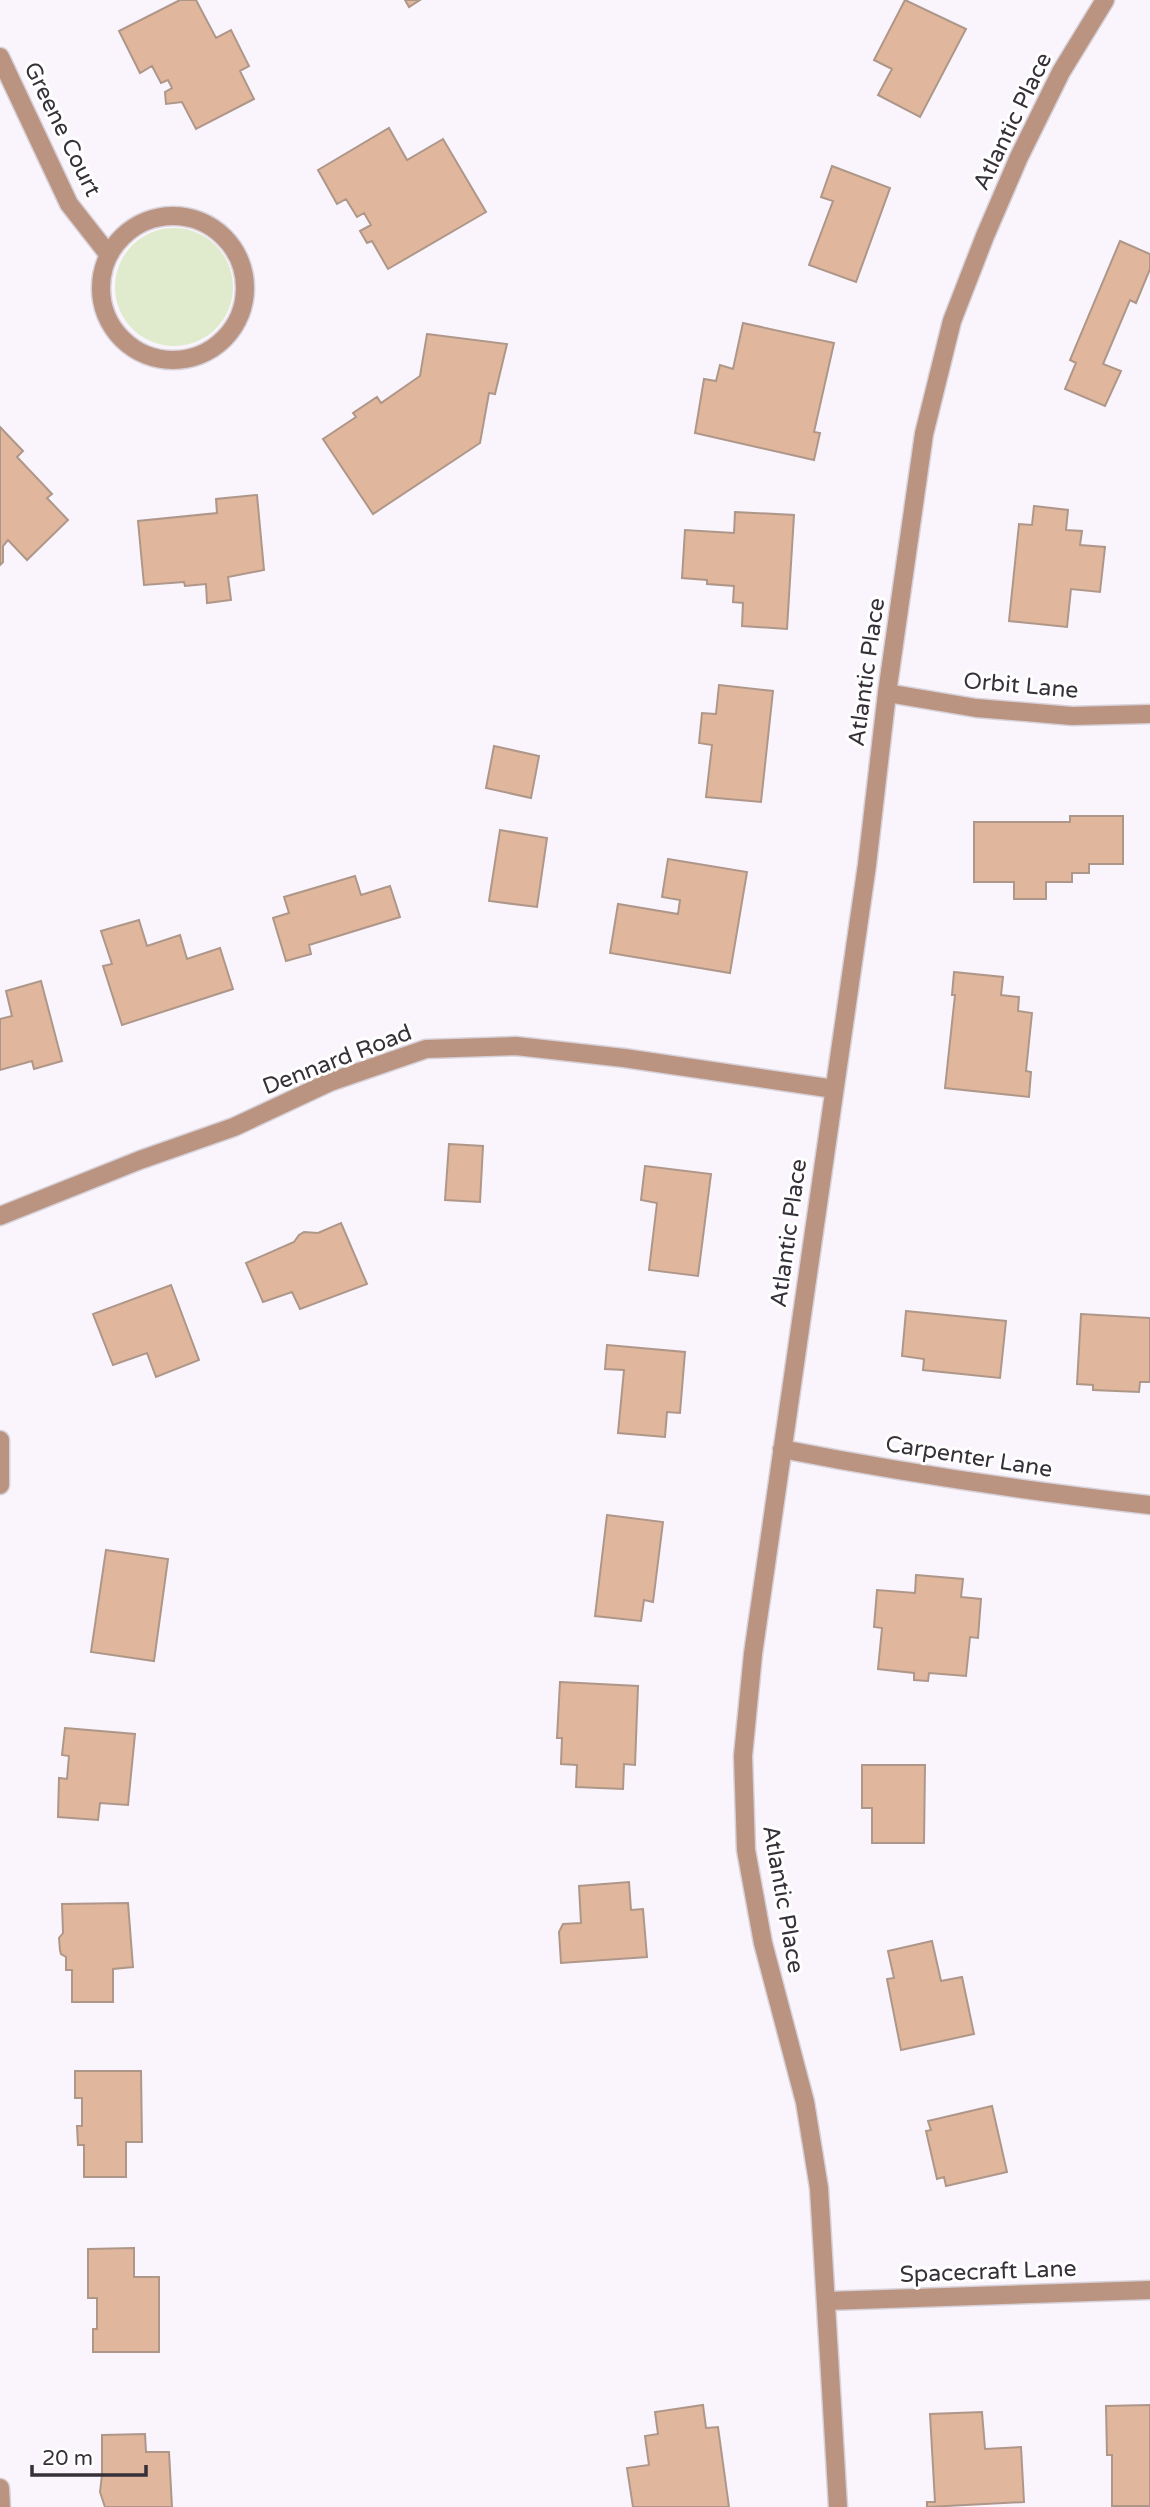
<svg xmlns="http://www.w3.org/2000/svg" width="1150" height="2507" viewBox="0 0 1150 2507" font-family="'Varela Round',sans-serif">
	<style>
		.green { fill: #e0ebcd }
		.building { fill: #e0b79d; stroke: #ae9789; stroke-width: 2 }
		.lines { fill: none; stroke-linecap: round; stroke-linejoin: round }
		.street-casing { stroke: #d7d1d9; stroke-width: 21 }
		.street { stroke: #ba9480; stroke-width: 18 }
		.labels { text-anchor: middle; stroke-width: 6; stroke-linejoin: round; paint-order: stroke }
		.street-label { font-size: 23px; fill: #363039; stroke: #fff }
	</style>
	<rect width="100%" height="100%" fill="#faf4fc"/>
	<path class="green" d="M115 287a59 59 0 1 1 118 0a59 59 0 1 1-118 0Z"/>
	<path class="building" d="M180,0H196L216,38L231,30L249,66L240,71L254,99L196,129L182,102L166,104L165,92L172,88L168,80L161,83L152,66L140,73L119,31Z
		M405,0H420L409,7Z
		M905,0L966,29L920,117L878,95L892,69L874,60Z
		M389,128L407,160L443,139L486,212L388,269L372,241L367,243L360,231L371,225L364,213L357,217L346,199L337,204L318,170Z
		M832,166L890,188L856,282L809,265L833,201L821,197Z
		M1120,241L1150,254V269L1136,303L1130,300L1103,364L1121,371L1105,406L1065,389L1076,363L1070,360Z
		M743,323L834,343L814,432L820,433L814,460L695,433L704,379L716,381L720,365L733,369Z
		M427,334L507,344L495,394L489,393L480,443L373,514L323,439L356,417L353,413L377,397L381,403L420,376Z
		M0,427L23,451L17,457L52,494L47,498L68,520L27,560L8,540L3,546V562L0,565Z
		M257,495L264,570L228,577L231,600L207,603L206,584L185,586L184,582L144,585L138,521L217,513L216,499Z
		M1034,506L1068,510L1066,530L1082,531L1080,545L1105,547L1100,592L1071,589L1067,627L1009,621L1019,524L1032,525Z
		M735,512L794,515L787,629L742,626L743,603L733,602L734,586L707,584V580L682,578L685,530L734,533Z
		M719,685L773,691L761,802L706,797L712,745L699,743L702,713L716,714Z
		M494,746L539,756L531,798L486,788Z
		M1070,816H1123V864H1089V873H1072V882H1046V899H1014V882H974V822H1070Z
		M500,830L547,838L537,907L489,901Z
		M668,859L747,872L730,973L610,953L618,904L678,914L680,900L662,897Z
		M355,876L361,895L390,886L400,917L309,945L311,954L286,961L273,918L289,913L284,897Z
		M139,920L147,946L180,935L187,959L220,948L233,989L122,1025L103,966L112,964L101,931Z
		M954,972L1003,977L1001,995L1019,997L1018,1011L1032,1013L1026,1071L1031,1072L1029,1097L945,1088L955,995H952Z
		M41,981L62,1061L34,1069L32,1061L0,1070V1019L12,1016L6,991Z
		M449,1144L483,1146L480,1202L445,1200Z
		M645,1166L711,1174L698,1276L649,1270L657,1203L641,1200Z
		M341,1223L367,1284L300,1309L292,1292L263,1302L246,1263L294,1242L299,1235L304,1232L318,1233Z
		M171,1285L199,1360L156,1377L147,1353L113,1365L93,1314Z
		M906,1311L1006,1321L1000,1378L923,1370L924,1359L902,1356Z
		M1081,1314L1150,1318V1382H1140L1139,1392L1093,1390V1385L1077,1384Z
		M607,1345L685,1352L680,1413L667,1412L665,1437L618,1433L624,1370L605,1369Z
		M607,1515L663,1522L653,1602L644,1600L641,1621L595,1616Z
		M106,1550L168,1559L154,1661L91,1652Z
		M916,1575L963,1579L961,1597L981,1599L978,1638L970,1637L966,1676L929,1673L928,1681L914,1680V1673L878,1669L882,1628L874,1627L877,1590L915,1593Z
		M560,1682L638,1686L635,1765L624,1764L623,1789L576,1787L577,1765L561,1764L562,1738H557Z
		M65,1728L135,1734L128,1805L100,1803L98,1820L58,1817L59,1778L67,1779L69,1756L62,1755Z
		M862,1765H925L924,1843H872V1808H862Z
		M629,1882L631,1910L643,1909L647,1957L561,1963L559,1932L563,1924L581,1923L579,1886Z
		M128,1903L133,1967L113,1969V2002H72V1970H66V1957L61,1954L60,1950L59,1938L63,1933L62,1904Z
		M932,1941L941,1981L962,1977L974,2034L901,2050L887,1979L894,1978L888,1951Z
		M75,2071H141L142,2142H126V2177H84V2145H78L77,2126H82V2098H75Z
		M992,2106L1007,2172L946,2186L944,2177L937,2179L926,2131L931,2130L928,2121Z
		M134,2248V2277H159V2352H93V2329H97V2298H88V2249Z
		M703,2405L706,2428L718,2427L729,2507H633L627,2468L649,2465L645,2436L658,2434L655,2412Z
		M1150,2405V2506H1112V2455H1107L1106,2406Z
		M982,2412L985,2449L1021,2447L1024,2502L927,2507V2502H935L930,2414Z
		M145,2434L146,2452H169L172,2507H105L100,2492L102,2475V2435Z"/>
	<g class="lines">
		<defs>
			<path id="street" d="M0,57L69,204L109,255
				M101 288a72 72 0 1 1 144 0a72 72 0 1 1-144 0Z
				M887,693L976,708L1072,716L1150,714
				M0,1216L140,1160L234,1127L330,1082L426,1049L516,1046L624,1058L834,1089
				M0,1440V1485
				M782,1449C904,1473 1027,1491 1150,1505
				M827,2301L1150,2290
				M0,2488L1,2507
				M838,2507L819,2188L805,2102L763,1943L746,1850L743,1756L753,1654L867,865L887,693L924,434L952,321L985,236L1019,157L1061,72L1105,0"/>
		</defs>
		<use href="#street" class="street-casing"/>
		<use href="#street" class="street"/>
	</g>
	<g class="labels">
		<g class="street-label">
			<text transform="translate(1012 121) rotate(-64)" y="8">Atlantic Place</text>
			<text transform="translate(63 129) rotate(64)" y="8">Greene Court</text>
			<text transform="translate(866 672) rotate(-82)" y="8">Atlantic Place</text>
			<text transform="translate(1021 685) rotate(5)" y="8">Orbit Lane</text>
			<text transform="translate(337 1059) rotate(-21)" y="8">Dennard Road</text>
			<text transform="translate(788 1233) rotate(-82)" y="8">Atlantic Place</text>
			<text transform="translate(969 1456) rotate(9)" y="8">Carpenter Lane</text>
			<text transform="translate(784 1899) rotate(80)" y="8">Atlantic Place</text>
			<text transform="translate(988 2271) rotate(-2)" y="8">Spacecraft Lane</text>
		</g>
	</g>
	<path d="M32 2465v10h114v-10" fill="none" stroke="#363039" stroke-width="3.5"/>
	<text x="42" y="2465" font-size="21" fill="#363039" stroke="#ffffff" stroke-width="5" paint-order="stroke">20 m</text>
</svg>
